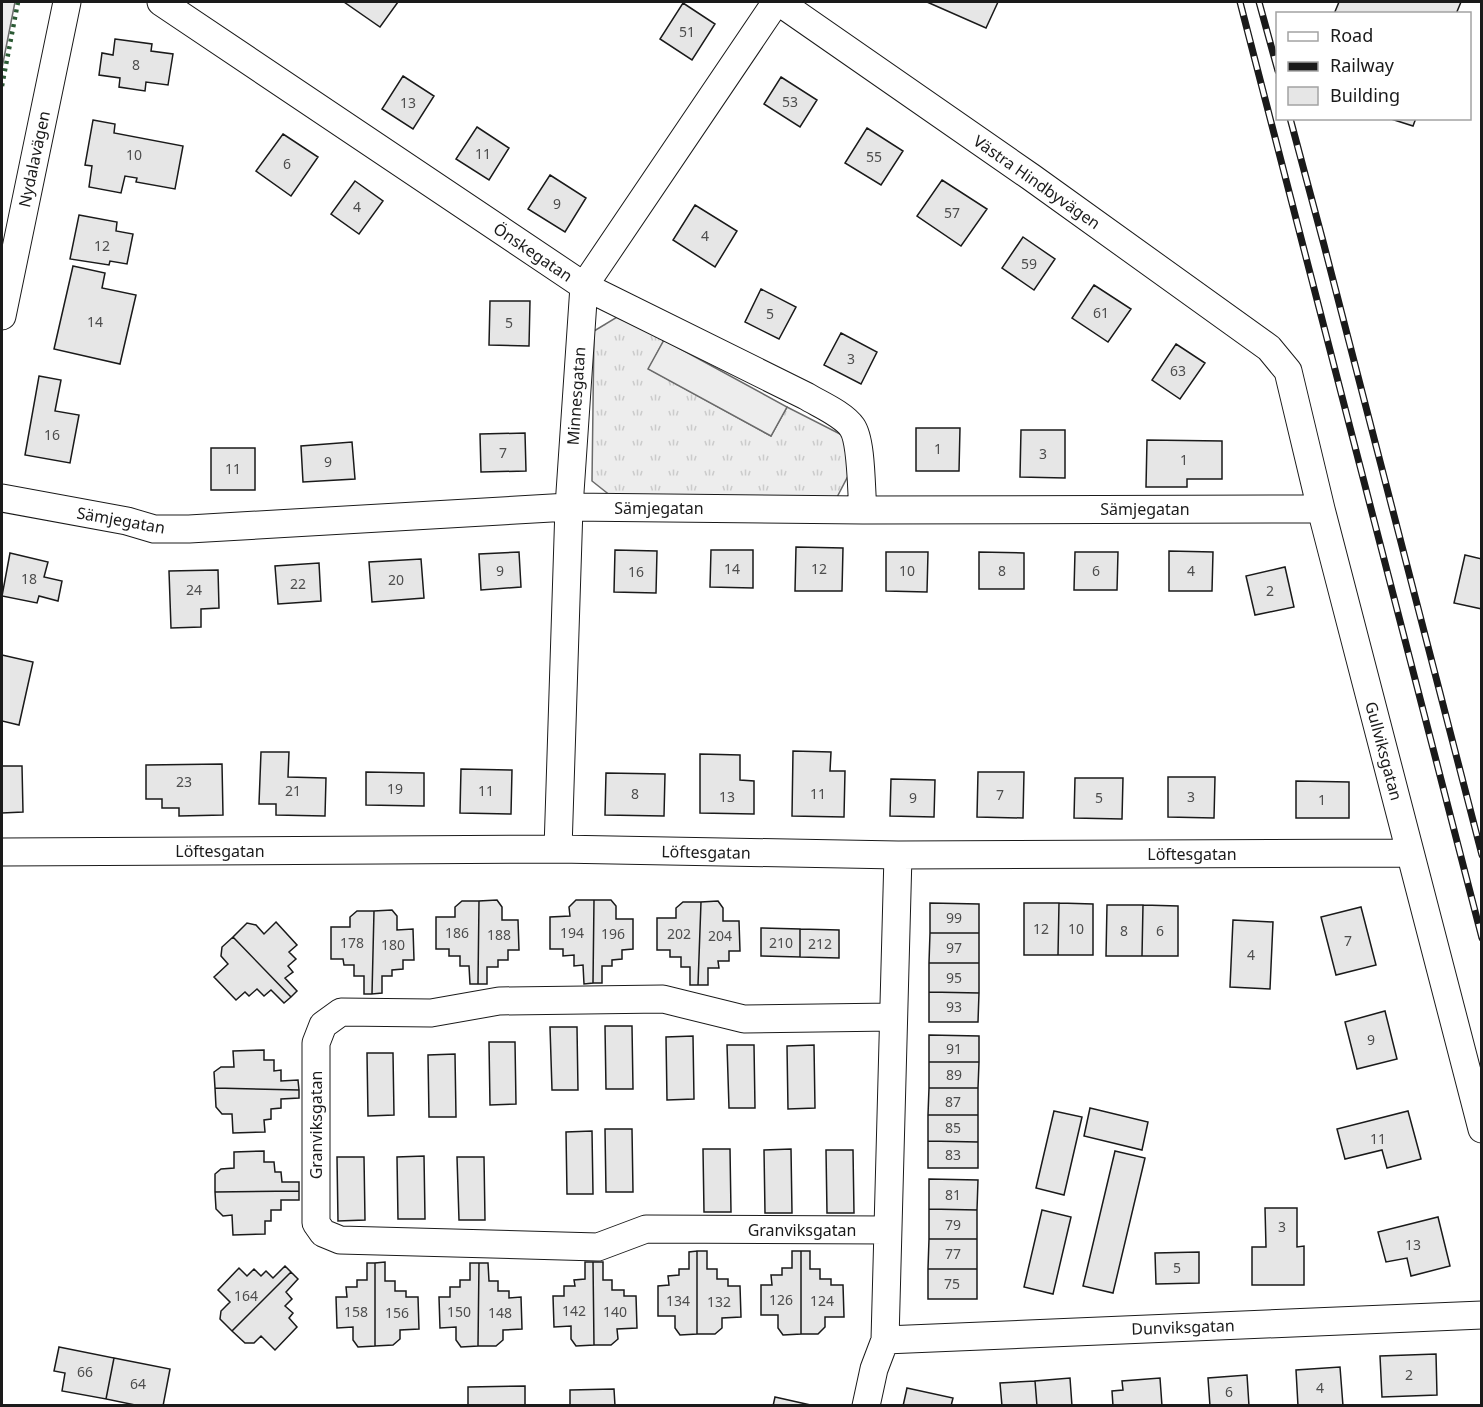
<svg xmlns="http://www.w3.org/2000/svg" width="1483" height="1407" viewBox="0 0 1483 1407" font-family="'Noto Sans',sans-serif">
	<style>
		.grass { fill: url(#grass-tufts); stroke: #6a6a6a; stroke-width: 1.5 }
		.built { fill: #ededed; stroke: #6a6a6a; stroke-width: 1.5 }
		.building { fill: #e6e6e6; stroke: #1a1a1a; stroke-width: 1.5 }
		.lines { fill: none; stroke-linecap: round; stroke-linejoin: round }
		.minor-casing { stroke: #1a1a1a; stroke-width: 29 }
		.minor { stroke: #fff; stroke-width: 27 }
		.rail-casing { stroke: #1a1a1a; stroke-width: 7 }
		.rail { stroke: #fff; stroke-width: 4.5; stroke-dasharray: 14; stroke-linecap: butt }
		.hedge { stroke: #2b5a34; stroke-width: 4.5; stroke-dasharray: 3 4.5; stroke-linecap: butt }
		.labels { text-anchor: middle; stroke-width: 4.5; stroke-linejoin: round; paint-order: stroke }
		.number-label { font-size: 14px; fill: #4d4d4d }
		.street-label { font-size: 16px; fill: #1a1a1a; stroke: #fff }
	</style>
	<defs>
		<pattern id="grass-tufts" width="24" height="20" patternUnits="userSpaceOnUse" patternTransform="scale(1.5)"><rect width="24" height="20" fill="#ededed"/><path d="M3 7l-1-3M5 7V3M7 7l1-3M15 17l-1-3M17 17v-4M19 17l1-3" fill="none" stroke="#cbcbcb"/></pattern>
	</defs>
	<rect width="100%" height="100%" fill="#fff"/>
	<path class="grass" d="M617,317L664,340L649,369L771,436L787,407L844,436L849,474L836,499L611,496L592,481L594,331Z"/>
	<path class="built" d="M2,2H15L2,68Z
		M664,340L787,407L771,436L648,369Z"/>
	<path class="building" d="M344,2H398L380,27Z
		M927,2H998L986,28Z
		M1339,2H1461L1456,14H1334Z
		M683,3L715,24L692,60L660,39Z
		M115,39L152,44L151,51L173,54L168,85L146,82L145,91L119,87L120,78L99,75L102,53L113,55Z
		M403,76L434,96L413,129L382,109Z
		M781,77L817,100L800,127L764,104Z
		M1388,118H1416L1413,126Z
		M93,120L115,124L114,133L183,146L175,189L136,182L137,178L125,176L121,193L89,187L92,166L85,165Z
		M477,127L509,148L489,180L456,159Z
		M867,128L903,151L881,185L845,163Z
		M283,134L318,157L291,196L256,171Z
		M550,175L586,198L565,232L528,209Z
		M942,180L987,209L961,246L917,216Z
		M355,181L383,201L359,234L331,214Z
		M695,205L737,231L715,267L673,240Z
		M79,215L117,222L116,231L133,234L127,264L110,261L109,265L70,259Z
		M1023,237L1055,259L1034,290L1002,268Z
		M73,266L105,273L102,288L136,295L120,364L54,349Z
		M1094,285L1131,309L1108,342L1072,318Z
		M761,289L796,307L779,339L745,322Z
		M490,301H530L529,346L489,345Z
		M841,333L877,352L861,384L824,365Z
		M1176,344L1205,363L1180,399L1152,380Z
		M39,376L61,380L55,411L79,415L70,463L25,455Z
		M916,428H960L959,471H916Z
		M1021,430H1065V478L1020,477Z
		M525,433L526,471L481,472L480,434Z
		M1147,440L1222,441V479H1187V487H1146Z
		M352,442L355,479L303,482L301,446Z
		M211,448H255V490H211Z
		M796,547L843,548L842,591H795Z
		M615,550L657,551L656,593L614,592Z
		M711,550H753V588L710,587Z
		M1169,551L1213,552L1212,591H1169Z
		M519,552L521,587L481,590L479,554Z
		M886,552H928L927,592L886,591Z
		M979,552L1024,553V589H979Z
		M1075,552H1118L1117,590H1074Z
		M10,553L48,562L44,577L62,581L58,601L39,596L37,603L2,596Z
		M1465,555L1482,559V609L1454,603Z
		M421,559L424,598L372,602L369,562Z
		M319,563L321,601L278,604L275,566Z
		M1285,567L1294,607L1255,615L1246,576Z
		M218,570L219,608L201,609V627L171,628L169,571Z
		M2,655L33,662L19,725L2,721Z
		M793,751L831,752L830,771H845L844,817L792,816Z
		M261,752H289L288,777L326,778L325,816L276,815V804H259Z
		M700,754L740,755V780L754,781V814L700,813Z
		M222,764L223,815L179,816V808H162V799H146V765Z
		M2,766H22L23,812L2,813Z
		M461,769L512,770L511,814L460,813Z
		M366,772L424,773V806L366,805Z
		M978,772H1024L1023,818L977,817Z
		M606,773L665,774L664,816L605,815Z
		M1168,777H1215L1214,818L1168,817Z
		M1075,778H1123L1122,819L1074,818Z
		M891,779L935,780L934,817L890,816Z
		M1296,781L1349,782V818H1296Z
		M497,900L502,907V920H518L519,950H508V960H498V967H487V984H478L479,901Z
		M576,900H594L593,983L584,984L583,965L574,966V955L563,956V949H550V917L570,916L569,907Z
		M594,900H611L616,906V919H633V949L622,950V959L612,960V966H602V983H593Z
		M462,901H479L478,984H470L469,966H460V956H449V949H436V917H455V907Z
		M718,901L723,908V921H739L740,951H729V961H718L719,968H708V985H698L701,902Z
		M683,902H701L698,985H690V967H681V957H670V950H657V918H676V908Z
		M930,903L979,904V933H930Z
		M1024,903H1059L1058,955H1024Z
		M1059,903L1093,904V955H1058Z
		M1107,905H1143L1142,956H1106Z
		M1143,905L1178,906V956H1142Z
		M1361,907L1376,965L1336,975L1321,917Z
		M392,910L397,916V930L413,929L414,960H403V969L392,970V976H382V993L372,994L374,911Z
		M357,911H374L372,994H364V976H354V965H344L343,959H331V927H350V917Z
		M1233,920L1273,922L1270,989L1230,987Z
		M276,922L297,945L289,952L296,959L288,966L293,972L285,978L297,991L291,997L233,937L247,923L256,925L264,934Z
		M761,928L800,929V957L761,956Z
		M800,929L839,930V958L800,957Z
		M930,933H979V963H929Z
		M233,937L291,997L284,1003L271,990L264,996L257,989L249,996L245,992L236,1000L214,977L228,964L221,956L222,947Z
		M929,963H979V993L929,992Z
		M929,992L979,993L978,1022H929Z
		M1385,1011L1397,1059L1357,1069L1345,1022Z
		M605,1026H632L633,1089H606Z
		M550,1027H577L578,1090H552Z
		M929,1035L979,1036V1062H929Z
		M693,1036L694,1099L667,1100L666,1037Z
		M489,1042H515L516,1104L490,1105Z
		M727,1045H754L755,1108H729Z
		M814,1045L815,1108L788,1109L787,1046Z
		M264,1050V1060H274V1071L281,1070V1081L298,1080L299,1090L215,1088L214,1072L221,1067H234L233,1051Z
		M367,1053H393L394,1115L368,1116Z
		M455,1054L456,1117H429L428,1055Z
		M929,1062H979L978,1088H929Z
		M215,1088L299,1090V1098L281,1099V1108L271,1109V1119L264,1120L265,1132L233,1133L232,1114H222L216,1107Z
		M929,1088H978V1115H928Z
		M1090,1108L1148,1122L1142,1150L1084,1136Z
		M1054,1111L1082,1117L1064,1195L1036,1188Z
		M1408,1111L1421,1159L1387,1168L1382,1150L1345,1159L1337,1129Z
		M928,1115H978V1142L928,1141Z
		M605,1129H632L633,1192H606Z
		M592,1131L593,1194H567L566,1132Z
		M928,1141L978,1142V1168H928Z
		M703,1149H730L731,1212H704Z
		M791,1149L792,1213H765L764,1150Z
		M826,1150H853L854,1213H827Z
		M264,1151V1162H274L275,1172H281L282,1182H299V1191L215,1192V1174L221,1169L234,1168V1152Z
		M1115,1151L1145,1158L1113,1293L1083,1286Z
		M424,1156L425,1219H398L397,1157Z
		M337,1157H364L365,1220L338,1221Z
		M457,1157H484L485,1220H459Z
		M929,1179L978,1180L977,1210L929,1209Z
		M299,1191V1200H281V1210H271V1221H265V1234L233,1235L232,1215L223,1216L216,1209L215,1192Z
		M1265,1208H1297V1247L1304,1246V1285H1252V1247H1266Z
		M929,1209L977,1210V1239H929Z
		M1042,1210L1071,1217L1053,1294L1024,1287Z
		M1438,1217L1450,1266L1411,1276L1407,1258L1386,1262L1378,1232Z
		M929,1239H977V1269H928Z
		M697,1251H707V1269H717V1279H728V1286H740L741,1317L722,1318V1328L715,1334H697Z
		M697,1251V1334L680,1335L675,1328V1316H658V1286L669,1285L668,1276L679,1275V1269H689V1252Z
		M792,1251H801V1334L783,1335L778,1328V1315H761V1285H772L771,1275H782V1268H792Z
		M801,1251H810V1269H820V1279H831V1285H843L844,1317H825V1327L818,1334H801Z
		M1199,1252V1283L1156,1284L1155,1253Z
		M385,1262V1281H395V1291H406V1297H418L419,1329L400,1330V1339L393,1345L375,1346V1263Z
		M585,1262H593L594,1345L576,1346L571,1339V1326L554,1327L553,1296H564V1286H575L574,1280L585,1279Z
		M593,1262H603V1280H612V1290H624V1296H636L637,1328L617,1329L618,1339L611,1345H594Z
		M367,1263H375V1346L358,1347L353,1340V1327L337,1328L336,1297H347L346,1287H357V1280H367Z
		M470,1263H479L478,1346L461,1347L456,1340V1327L440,1328L439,1297H450V1287H460V1280H470Z
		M479,1263H488L489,1281H498V1291H509V1298L521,1297L522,1329L503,1330V1340L496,1346H478Z
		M285,1266L291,1272L232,1331L220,1319L221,1311L230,1302L218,1290L239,1268L247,1276L254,1269L261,1276L266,1271L273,1278Z
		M928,1269H977V1299H928Z
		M291,1272L298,1279L286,1292L292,1299L285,1306L293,1313L289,1318L297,1327L275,1350L261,1336L254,1343H245L232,1331Z
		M59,1347L114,1358L106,1399L62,1391L65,1373L54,1371Z
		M1436,1354L1437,1395L1382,1397L1380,1356Z
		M114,1358L170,1369L163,1406H140L106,1399Z
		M1340,1367L1343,1406H1298L1296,1370Z
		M1247,1375L1249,1406H1210L1208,1378Z
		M1070,1378L1072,1406H1037L1035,1381Z
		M1160,1378L1162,1406H1113L1112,1391L1123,1390L1122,1381Z
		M1035,1381L1037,1406H1002L1000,1383Z
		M525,1386V1406H468V1387Z
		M907,1388L953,1398L951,1406H903Z
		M614,1389L615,1406H570V1390Z
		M775,1397L815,1406H773Z"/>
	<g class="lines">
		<defs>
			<path id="minor" d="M161,2L584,286L806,396C819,404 843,414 852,427C862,441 861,491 863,510
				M779,2L1031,177L1269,348L1288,371L1321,509L1482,1129
				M2,316L67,2
				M2,498L127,521L154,529H189L569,507L863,510L1321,509
				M558,849L569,507L584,286L776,2
				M2,852L558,849L898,855L1410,853
				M888,1230L646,1229L598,1247L340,1240L323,1233L316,1223V1043L323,1025L341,1012L431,1013L499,1001L663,999L744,1019L893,1017
				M885,1340L1482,1315
				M866,1406L874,1369L885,1340L898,855"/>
		</defs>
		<use href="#minor" class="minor-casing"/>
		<use href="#minor" class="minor"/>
		<defs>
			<path id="rail" d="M1240,2L1482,938
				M1259,2L1278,71
				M1290,118L1324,245L1482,855"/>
		</defs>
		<use href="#rail" class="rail-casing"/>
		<use href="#rail" class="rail"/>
		<path class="hedge" d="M2,86L18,2"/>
	</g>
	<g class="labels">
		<g class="number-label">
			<text x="687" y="37">51</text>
			<text x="136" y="70">8</text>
			<text x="790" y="107">53</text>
			<text x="408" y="108">13</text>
			<text x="483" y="159">11</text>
			<text x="134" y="160">10</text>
			<text x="874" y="162">55</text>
			<text x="287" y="169">6</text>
			<text x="557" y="209">9</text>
			<text x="357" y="212">4</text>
			<text x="952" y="218">57</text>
			<text x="705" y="241">4</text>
			<text x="102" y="251">12</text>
			<text x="1029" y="269">59</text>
			<text x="1101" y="318">61</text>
			<text x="770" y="319">5</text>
			<text x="95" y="327">14</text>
			<text x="509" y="328">5</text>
			<text x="851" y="364">3</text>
			<text x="1178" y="376">63</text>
			<text x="52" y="440">16</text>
			<text x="938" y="454">1</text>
			<text x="503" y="458">7</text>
			<text x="1043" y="459">3</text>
			<text x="1184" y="465">1</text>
			<text x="328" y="467">9</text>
			<text x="233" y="474">11</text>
			<text x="732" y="574">14</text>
			<text x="819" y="574">12</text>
			<text x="500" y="576">9</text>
			<text x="907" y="576">10</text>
			<text x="1002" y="576">8</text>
			<text x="1096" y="576">6</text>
			<text x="1191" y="576">4</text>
			<text x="636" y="577">16</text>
			<text x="29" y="584">18</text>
			<text x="396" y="585">20</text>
			<text x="298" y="589">22</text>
			<text x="194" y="595">24</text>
			<text x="1270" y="596">2</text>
			<text x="184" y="787">23</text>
			<text x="395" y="794">19</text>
			<text x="293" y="796">21</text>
			<text x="486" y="796">11</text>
			<text x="635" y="799">8</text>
			<text x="818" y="799">11</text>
			<text x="1000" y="800">7</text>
			<text x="727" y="802">13</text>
			<text x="1191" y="802">3</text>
			<text x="913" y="803">9</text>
			<text x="1099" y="803">5</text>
			<text x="1322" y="805">1</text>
			<text x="954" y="923">99</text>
			<text x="1041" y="934">12</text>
			<text x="1076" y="934">10</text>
			<text x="1124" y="936">8</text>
			<text x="1160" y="936">6</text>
			<text x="457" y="938">186</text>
			<text x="572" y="938">194</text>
			<text x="613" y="939">196</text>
			<text x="679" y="939">202</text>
			<text x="499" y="940">188</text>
			<text x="720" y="941">204</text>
			<text x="1348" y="946">7</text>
			<text x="352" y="948">178</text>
			<text x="781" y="948">210</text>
			<text x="820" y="949">212</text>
			<text x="393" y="950">180</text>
			<text x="954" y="953">97</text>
			<text x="1251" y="960">4</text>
			<text x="954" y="983">95</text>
			<text x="954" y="1012">93</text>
			<text x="1371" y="1045">9</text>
			<text x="954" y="1054">91</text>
			<text x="954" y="1080">89</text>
			<text x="953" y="1107">87</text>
			<text x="953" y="1133">85</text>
			<text x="1378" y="1144">11</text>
			<text x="953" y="1160">83</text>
			<text x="953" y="1200">81</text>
			<text x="953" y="1230">79</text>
			<text x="1282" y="1232">3</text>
			<text x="1413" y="1250">13</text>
			<text x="953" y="1259">77</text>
			<text x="1177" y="1273">5</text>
			<text x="952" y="1289">75</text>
			<text x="246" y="1301">164</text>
			<text x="781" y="1305">126</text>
			<text x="678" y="1306">134</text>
			<text x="822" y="1306">124</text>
			<text x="719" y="1307">132</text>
			<text x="574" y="1316">142</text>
			<text x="356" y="1317">158</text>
			<text x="459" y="1317">150</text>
			<text x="615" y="1317">140</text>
			<text x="397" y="1318">156</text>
			<text x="500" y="1318">148</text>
			<text x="85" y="1377">66</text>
			<text x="1409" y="1380">2</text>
			<text x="138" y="1389">64</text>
			<text x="1320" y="1393">4</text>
			<text x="1229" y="1397">6</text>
		</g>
		<g class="street-label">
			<text transform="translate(34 159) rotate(-78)" y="6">Nydalavägen</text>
			<text transform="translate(1037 182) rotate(35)" y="6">Västra Hindbyvägen</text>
			<text transform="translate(533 252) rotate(34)" y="6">Önskegatan</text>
			<text transform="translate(576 396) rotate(-86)" y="6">Minnesgatan</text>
			<text x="659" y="514">Sämjegatan</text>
			<text x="1145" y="515">Sämjegatan</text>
			<text transform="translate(121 520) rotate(10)" y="6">Sämjegatan</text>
			<text transform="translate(1384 751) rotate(75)" y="6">Gullviksgatan</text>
			<text x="220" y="857">Löftesgatan</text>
			<text transform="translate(706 852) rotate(1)" y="6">Löftesgatan</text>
			<text x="1192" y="860">Löftesgatan</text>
			<text transform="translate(316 1125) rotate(-90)" y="6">Granviksgatan</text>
			<text x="802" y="1236">Granviksgatan</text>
			<text transform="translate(1183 1327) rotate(-2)" y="6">Dunviksgatan</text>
		</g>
	</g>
	<rect width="1483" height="1407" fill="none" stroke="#1a1a1a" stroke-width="6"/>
	<rect x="1276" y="12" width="195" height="108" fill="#ffffff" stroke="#a3a3a3" stroke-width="1.5"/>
	<rect x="1288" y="32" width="30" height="9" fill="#ffffff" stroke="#a3a3a3" stroke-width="1.5"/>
	<text x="1330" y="42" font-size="18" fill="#1a1a1a">Road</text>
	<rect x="1288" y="62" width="30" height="9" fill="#1a1a1a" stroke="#a3a3a3" stroke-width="1.5"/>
	<text x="1330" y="72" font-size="18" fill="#1a1a1a">Railway</text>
	<rect x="1288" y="87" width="30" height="18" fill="#e6e6e6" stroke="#a3a3a3" stroke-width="1.5"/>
	<text x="1330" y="102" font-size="18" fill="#1a1a1a">Building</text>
</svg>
